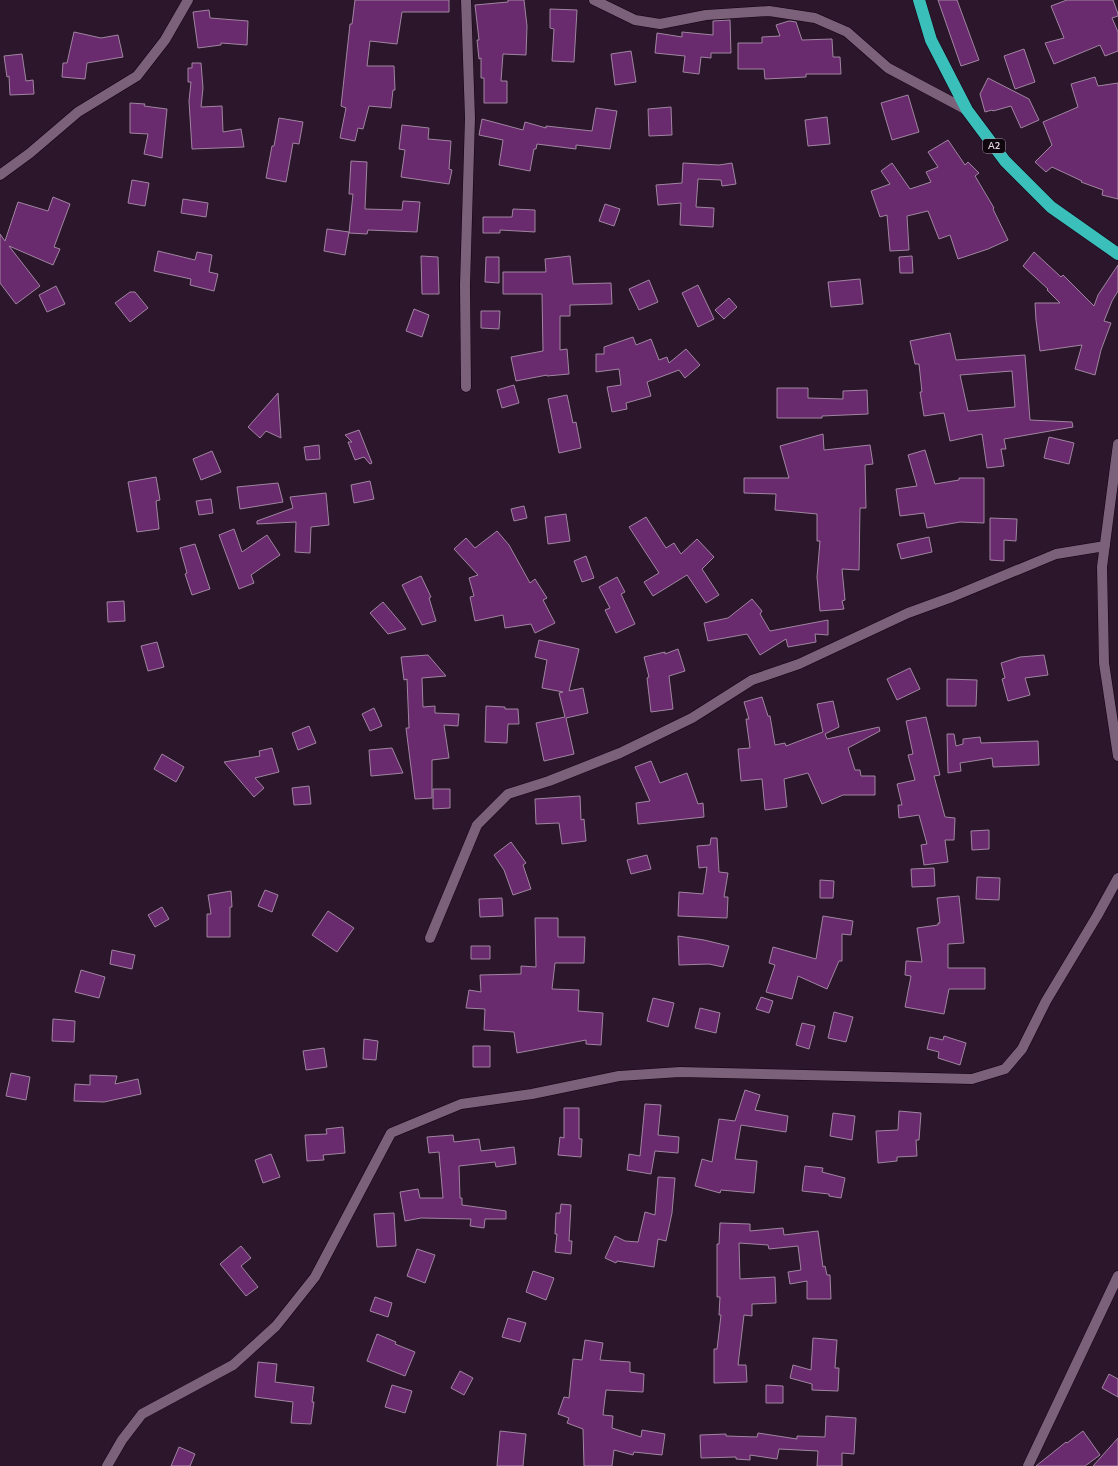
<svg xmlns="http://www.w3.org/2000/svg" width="1118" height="1466" viewBox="0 0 1118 1466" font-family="Mulish,sans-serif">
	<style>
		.building { fill: #6a2a6e; stroke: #9f85a0; fill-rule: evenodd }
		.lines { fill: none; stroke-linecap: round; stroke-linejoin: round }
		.street-casing { stroke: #130213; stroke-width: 11 }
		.highway-casing { stroke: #130213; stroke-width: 13 }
		.street { stroke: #7b617a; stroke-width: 10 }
		.highway { stroke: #3bbfbb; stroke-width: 12 }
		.labels { text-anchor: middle; stroke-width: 4; stroke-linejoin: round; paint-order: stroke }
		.shield { fill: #0f060e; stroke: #a396a2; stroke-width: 1 }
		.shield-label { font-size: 9px; font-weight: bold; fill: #e3d4e2 }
	</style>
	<rect width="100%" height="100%" fill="#2c162b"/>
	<path class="building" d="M355,0H449V12H402L397,44L370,41L367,66H394L395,90H393L391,108L369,106L363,129L358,128L355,141L340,138L346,108L341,106L350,24H352Z
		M508,0H524L527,26L526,55L503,54L501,81H507V103H484V78H481V58L479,59L477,40H479L475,5L508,2Z
		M938,0H957L979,60L961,66Z
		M1067,0H1113L1118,14V16L1112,18L1118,32V51L1105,56L1100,45L1054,64L1045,43L1064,38L1051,6Z
		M550,9L577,10L574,62L552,61L554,29L550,28Z
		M209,10L210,18L248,21L247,45L221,43V45L198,48L193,12Z
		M730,20L731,53H711V58L701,57L699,74L683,72L685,56L655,53L657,33L682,37V32L713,35V21Z
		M789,21L796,22L802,40L832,39L833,57H840L841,74H806V77L765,79L764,69H738V43H762V37L780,36L776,25Z
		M74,32L101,38L118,35L123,57L87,63L85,79L62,77L63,63H67Z
		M1024,49L1035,82L1015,89L1004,56Z
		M631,51L636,82L615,85L611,54Z
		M22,54L26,81L33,80L34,94L10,95L9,76L7,77L4,56Z
		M192,63H201L203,88L201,107L222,106L223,132L241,129L244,147L192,149L189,101L191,82H188V68H192Z
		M1095,77L1098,86L1118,83V199L1102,195L1103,190L1081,182L1082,181L1052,167L1046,172L1035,162L1052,145L1043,122L1078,107L1071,84Z
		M988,78L1029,99L1039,120L1021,128L1011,106L993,111L992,110L985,112L980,94Z
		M908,95L919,132L892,140L881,103Z
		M130,103L145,104L144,106L167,109L162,158L144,154L148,134L130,133Z
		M671,107L672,135L649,136L648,109Z
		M596,108L617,111L610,149L576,145V149L537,144L536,149H534L530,171L499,165L503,140L479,135L482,119L523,130L525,122L546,128V126L592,131Z
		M827,117L830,144L808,146L805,120Z
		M279,118L303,122L299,144L293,143L286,182L266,178L272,146H274Z
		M402,125L429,128L428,139L451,141L449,169L452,170L449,184L401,177L405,150L399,149Z
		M948,140L965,165L968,162L979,173L975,176L994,208L993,209L1008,240L988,249L958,259L950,235L939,239L928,211L907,216L909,250L890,251L887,215L880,217L871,191L890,184L881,171L892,163L910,189L931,182L926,172L938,167L928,152Z
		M351,161L367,162L365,209L402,210L403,201L420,202L417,232L368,230L367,234L349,233L353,194H349Z
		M683,163L719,165L732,163L736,184L722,186L721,180L698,179L696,207L714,208L713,227L680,225L681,203L658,205L656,185L682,183Z
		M132,180L149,183L145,206L128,203Z
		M53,197L70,204L54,247L60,249L53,265L9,246L40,286L16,304L0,283V234L5,241L18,202L48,211Z
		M183,199L208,203L206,217L181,213Z
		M605,204L620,209L614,226L599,221Z
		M513,209L535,210V232L500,230V233H483V217H512Z
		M327,229L349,232L345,255L324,251Z
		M158,251L195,260L197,252L212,255L209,272L218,274L214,291L190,285L191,279L154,271Z
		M1034,252L1061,277L1063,275L1094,306L1098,295L1118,265V291L1112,301L1104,321L1111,323L1101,350L1095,375L1075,369L1082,345L1040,351L1036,320L1035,303H1060L1047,290L1048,289L1023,266Z
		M421,256L438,257L439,294H422Z
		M570,256L573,284L611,283L612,304L570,305V316H560V350L567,349L569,374L547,376V375L516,381L511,357L543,351L542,294H503V272H546L545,259Z
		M912,256L913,273H900L899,257Z
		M486,257H499V283L485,282Z
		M860,279L863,304L831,307L828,282Z
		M649,280L658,302L639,310L629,289Z
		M698,285L714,319L698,327L682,293Z
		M56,286L65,304L47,312L39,295Z
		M130,292H135L148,308L130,322L115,303Z
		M729,298L737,307L724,319L715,310Z
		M414,309L429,315L422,337L406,331Z
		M481,311H500L499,329L481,328Z
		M950,333L956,360L1025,355L1030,420L1072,422L1073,427L1004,439L1006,449H1001L1004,466L987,468L982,434L950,441L944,413L924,416L920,392H922L919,364H915L910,341ZM1012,371L1015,407L968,411L960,375Z
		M633,337L636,345L651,339L659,360L667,357L669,363L686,349L700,365L685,378L679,370L647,382L651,396L626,403L627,409L612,412L607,387L621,385L619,369L596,372V354H604V347Z
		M514,385L519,403L502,408L497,390Z
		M777,388H808V398L843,399V391L867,390L868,414L822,416V418H777Z
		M278,393L281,438L266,431L260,438L248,427Z
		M567,395L573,423L576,422L581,448L559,453L548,399Z
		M359,430L372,463L370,464L364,457L355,460L348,442H352L345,435Z
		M823,434L824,450L870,445L873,464L865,465L866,508H860L859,570L842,569L845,600L842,601L844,609L820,611L817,577L820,541H817V514L775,510L776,494L744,493V478H789L780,446Z
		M1049,437L1074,443L1069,464L1044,458Z
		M319,445L320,459L306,460L304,447Z
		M925,450L935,484L959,480V478H984V523L960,522L927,528L924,513L900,516L896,489L917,486L908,455Z
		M212,451L221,472L201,480L193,459Z
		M156,477L160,500L156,501L159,529L137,532L128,482Z
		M370,481L374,499L354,503L351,485Z
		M278,483L283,502L240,509L237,487Z
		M326,493L329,525L311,527L310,553L295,552L296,522L257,524V521L293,508L290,497Z
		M211,499L213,513L199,515L196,501Z
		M524,506L527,518L514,521L511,509Z
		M566,514L570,541L548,544L545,517Z
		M646,517L666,548L674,543L681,554L697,539L714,557L702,569L719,595L706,603L687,575L653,596L644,582L659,573L629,527Z
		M990,518L1017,519L1016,541L1004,540V561L990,560Z
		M234,529L242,552L267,535L280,555L251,575L254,583L239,589L219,535Z
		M497,531L509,545L530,583L535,579L547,598L543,600L555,623L535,633L531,624L505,628L503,615L475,621L470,597L474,596L469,578L478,575L454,549L466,538L475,548Z
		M929,537L932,552L901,559L897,544Z
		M195,544L210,589L192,595L185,574L187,573L180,548Z
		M586,556L594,578L582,582L574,561Z
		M421,576L431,597L429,598L436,621L422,625L402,585Z
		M617,577L625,592L621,594L635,624L616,633L605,610L610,608L599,587Z
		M752,599L762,611L760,614L770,631L828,620V635L815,634L816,642L788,647L786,639L760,655L747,634L708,641L704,623L728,618Z
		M124,601L125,621L108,622L107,602Z
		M383,602L406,629L388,634L370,613Z
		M539,640L579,649L569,691L583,688L588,713L566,718L574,754L544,761L536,723L565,717L559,693L563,692L542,688L547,660L535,657Z
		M157,642L164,667L148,671L141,646Z
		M678,649L685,671L669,676L673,709L651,712L647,678L649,677L644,657L665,652V654Z
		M428,655L446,676L422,678L423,707L435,706V713L459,714L458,726L444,725L449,758L432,760V798L415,799L406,728H409L407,679L404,680L401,657Z
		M1044,655L1048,675L1025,678L1030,695L1008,701L1002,679L1005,678L1001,663L1020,657Z
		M910,668L920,689L897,700L887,679Z
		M947,679L977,680L976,706H947Z
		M762,697L768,716H770L775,745L785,743L786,746L823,732L817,704L833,701L839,727L825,734L827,739L879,727L880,731L848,748L855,770H860L861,776H875V795H843L822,804L808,773L784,779L787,807L765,810L762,779L741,781L738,749L750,748L746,719H749L744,702Z
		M486,706L505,707V709H518L519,724H508L507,743L485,742Z
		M374,708L382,726L370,731L362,714Z
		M926,717L940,775L934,776L945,817L955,818L954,840H945L948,862L924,865L921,845L927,844L919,815L899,818L898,805H902L897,784L915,780L908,755L913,754L906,721Z
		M309,726L316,743L298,750L292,733Z
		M947,734H954L956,746L963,744V739L980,737L981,743L1038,741L1039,765L993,767L992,758L960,763L961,771L948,773Z
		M272,748L279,772L255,778L264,788L254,797L224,762L260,756L259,751Z
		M392,748L403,773L371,776L369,750Z
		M162,754L184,767L176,782L154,769Z
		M651,761L660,783L687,773L698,804L703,803L704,817L638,824L636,803L650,801L635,767Z
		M309,786L311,804L294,805L292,788Z
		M433,789H450V808L433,809Z
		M580,796L581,820L584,819L586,841L562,844L559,823L536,824L535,799Z
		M989,830V849L972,850L971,831Z
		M711,838H717L719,872L728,873L724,897H728L727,918L678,916L679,892L703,894L707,867L699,868L697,846L710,845Z
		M511,842L526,863L523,865L531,889L513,895L504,870L494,855Z
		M647,855L651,869L631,874L627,860Z
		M934,868L935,886L912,887L911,869Z
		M977,877L1000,878L999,900L976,899Z
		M820,880L834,881L833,898H820Z
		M265,890L278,895L272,912L258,906Z
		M231,891L232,907H230V937H207V914H211L208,895Z
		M959,896L964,943L948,944V968H985V989H949L944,1014L905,1007L911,976L905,975L906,961L922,962L917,928L938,925V923H940L937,898Z
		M502,898L503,916L480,917L479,899Z
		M162,907L169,919L155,927L148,915Z
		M328,911L354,928L337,952L312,935Z
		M823,916L853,921L851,935L842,934V961H839L827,989L798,976L792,999L766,992L775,965L769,963L773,947L816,959Z
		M535,918H558V937H585L584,963H555L552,989L579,990L578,1011L603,1013L601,1045L586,1044V1040L517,1053L514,1032L484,1030L485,1009L466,1008L469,990L481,992L480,975L521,974V966L536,967Z
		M678,936L704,940L729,946L723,967L709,964L679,965Z
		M471,946H490V959H471Z
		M112,950L135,955L132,969L110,964Z
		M81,970L105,977L99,998L75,992Z
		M761,997L773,1001L769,1013L756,1009Z
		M653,998L674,1003L668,1027L647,1021Z
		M700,1008L720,1013L716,1033L695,1028Z
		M834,1012L853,1017L846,1042L828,1038Z
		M53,1019L75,1021L74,1042L52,1041Z
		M802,1023L815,1026L809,1049L796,1045Z
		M944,1036L966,1043L960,1065L938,1058L939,1052L927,1049L930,1037L943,1040Z
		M364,1039L378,1041L376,1060L363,1059Z
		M473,1046H490V1067H473Z
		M324,1048L327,1067L306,1070L303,1051Z
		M11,1073L30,1077L26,1100L6,1096Z
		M90,1075L117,1076L115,1084L138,1079L141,1094L104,1102L74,1101L75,1084L90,1085Z
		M745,1090L760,1095L755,1110L788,1116L786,1132L741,1125L735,1159L757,1161L754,1193L721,1190L720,1193L695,1186L702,1159L712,1162L719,1119L735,1121Z
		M645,1104L661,1105L658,1135L679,1137L678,1153L655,1151L651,1174L627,1170L629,1154L640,1156Z
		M564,1108H579V1139H582L581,1157L558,1155L560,1137L564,1138Z
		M899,1111L921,1113L919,1140H916L917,1156L897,1157V1161L878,1163L876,1131L898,1130Z
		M833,1113L855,1116L852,1140L830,1136Z
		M343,1127L345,1153L323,1155L324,1160L307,1161L305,1135L327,1134L326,1129Z
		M453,1135L454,1142L479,1139L481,1151L514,1147L516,1164L496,1167L495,1162L459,1166L460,1198H462V1205L506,1211V1219H485L484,1228L470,1226L471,1219L421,1218L405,1221L400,1192L418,1189L420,1198H443L439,1152L429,1153L427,1137Z
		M271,1154L280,1177L263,1183L255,1160Z
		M805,1166L823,1168L822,1172L845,1178L841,1198L829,1196V1194L802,1191Z
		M658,1177L675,1178L672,1213L666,1241L658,1239L654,1267L617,1261L616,1263L605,1258L615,1236L625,1241L638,1242L645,1212L655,1215Z
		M561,1204L571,1205L569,1241H572L571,1254L555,1252L557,1234H555L556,1213H560Z
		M394,1213L396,1246L377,1247L374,1214Z
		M720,1223L750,1224V1231L783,1228L784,1235L818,1231L823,1267L825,1266L827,1275H830L831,1299H807V1281L790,1284L788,1272L801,1270L798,1246L769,1249L768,1245L739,1243L740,1279L775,1277L776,1303L752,1304V1316L744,1315L738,1365H746L747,1382L714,1383V1349H717L721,1315H719L720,1297H717V1244H719Z
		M241,1246L251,1258L241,1266L258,1287L246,1296L220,1264Z
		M417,1249L435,1255L425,1283L407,1276Z
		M533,1271L554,1278L546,1300L526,1292Z
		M375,1297L392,1303L388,1317L370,1311Z
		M508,1318L526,1323L520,1342L502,1337Z
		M377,1334L396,1342L395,1344L415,1352L405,1376L367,1361Z
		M813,1338L837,1340L835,1368H839L838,1391L812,1390V1384L790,1378L793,1365L811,1370Z
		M585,1340L603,1343L600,1360L630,1362V1372L644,1374L643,1392L606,1390L603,1415L613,1416L612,1428L641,1437L642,1430L665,1434L662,1455L634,1452L633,1455L614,1450L612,1466H584L583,1429L567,1423L569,1418L558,1414L564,1397L569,1398L573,1359L582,1360Z
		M258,1362L277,1364L275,1382L314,1387L312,1402H314L311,1424L291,1423L293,1402L255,1397Z
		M460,1371L473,1378L464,1395L451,1388Z
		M1109,1374L1118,1379V1397L1102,1388Z
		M392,1385L412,1391L405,1413L385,1407Z
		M766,1385L783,1386V1403H766Z
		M826,1416L856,1418L854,1454L842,1453V1466H817L818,1451L779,1449L777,1459L750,1455V1460L736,1459V1457L701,1458L700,1435L726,1434V1436L757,1437L758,1433L797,1439V1436L825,1437Z
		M500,1431L526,1434L523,1466H497Z
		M1083,1431L1100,1455L1085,1466H1036L1066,1442L1067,1443Z
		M1118,1438V1466H1093Z
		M179,1447L195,1454L190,1466H171Z"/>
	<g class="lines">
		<defs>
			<path id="street" d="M466,0L470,118L465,285L466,387
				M594,0L635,20L660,24L706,15L769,11L815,18L847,32L888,68L967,110
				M0,175L30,153L78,112L137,76L165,40L188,0
				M1118,444L1102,567L1104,663L1118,756
				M430,938L477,825L508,794L549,781L620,753L692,718L752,680L799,664L908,613L952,597L1056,554L1105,546
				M107,1466L122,1440L142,1414L233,1365L276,1326L315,1277L391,1133L461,1104L532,1094L619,1076L680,1072L972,1079L1005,1069L1022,1049L1046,1001L1097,916L1118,878
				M1028,1466L1118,1276"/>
			<path id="highway" d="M919,0L931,40L967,110L1005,161L1051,207L1118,254"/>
		</defs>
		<use href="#street" class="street-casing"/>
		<use href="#highway" class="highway-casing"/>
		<use href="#street" class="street"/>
		<use href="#highway" class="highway"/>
	</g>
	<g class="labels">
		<rect class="shield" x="983" y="139" width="22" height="14" rx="3"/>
		<g class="shield-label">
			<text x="994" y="149">A2</text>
		</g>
	</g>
</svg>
